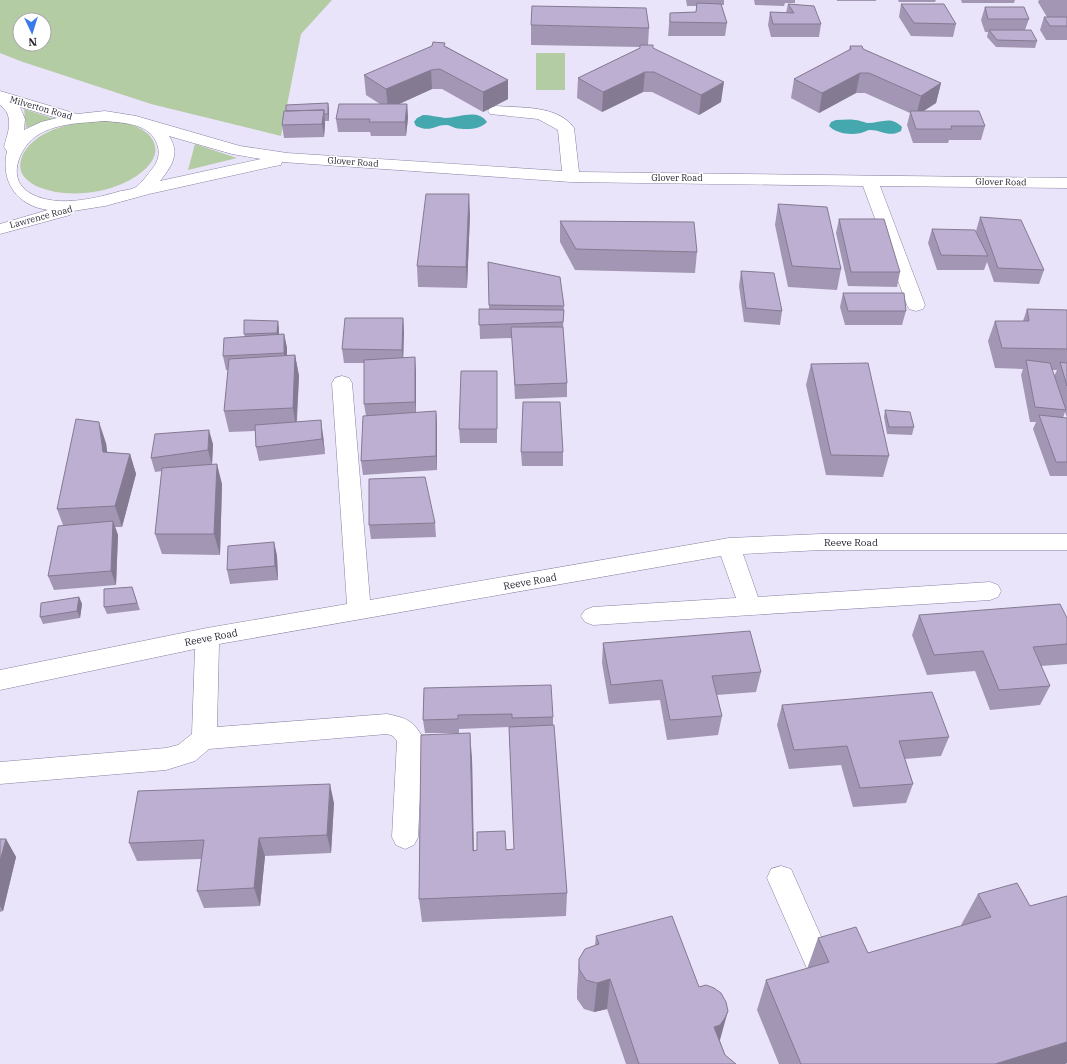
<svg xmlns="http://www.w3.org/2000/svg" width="1067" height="1064" viewBox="0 0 1067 1064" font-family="'IBM Plex Serif',serif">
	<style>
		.green { fill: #b3cca3; fill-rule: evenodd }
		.water { fill: #46a8af }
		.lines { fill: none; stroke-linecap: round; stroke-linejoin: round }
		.minor-casing { stroke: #8980a0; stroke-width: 1 }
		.minor { fill: #fff; fill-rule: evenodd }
		.wall { fill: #a296b4; fill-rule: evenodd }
		.shaded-wall { fill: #847a92 }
		.building { fill: #bcafd1; stroke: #847a92 }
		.labels { text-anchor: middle; stroke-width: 3; stroke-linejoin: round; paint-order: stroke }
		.far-street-label { font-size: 9px; fill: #272330; stroke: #fff }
		.street-label { font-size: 10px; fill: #272330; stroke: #fff }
	</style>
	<rect width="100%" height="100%" fill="#eae4fa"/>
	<path class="green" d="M0,0H332L301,34L281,136L151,104L20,61L0,53ZM20,20H44V44H20Z
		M536,53H565V90H536Z
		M24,109L55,119L26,128Z
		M104,120C111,121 119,121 125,123C152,129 168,150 143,171C116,194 68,200 36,186C31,183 23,178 21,171C19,165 21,159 23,154C39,127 76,122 104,120Z
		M195,144L237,158L188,170Z"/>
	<path class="water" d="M423,115C431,115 437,117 445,118C459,118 477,108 487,122C480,130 466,130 455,128C452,127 450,125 446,125C434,125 431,133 416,126L414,122L417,118Z
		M836,120C842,120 849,119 855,120C859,120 863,122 867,123C881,123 891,115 902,127L901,131C889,138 882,130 870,130C867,130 865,132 861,133C850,135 837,134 829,126L831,122Z"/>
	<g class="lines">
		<defs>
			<path id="minor" d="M0,91L77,114L105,111L136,116L240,146L287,153L562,171L558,130L538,119L490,114L488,111L490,108L496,106C521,108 558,105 574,128L579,172L1067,178V188L880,186L925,305L923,309L916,311L909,309L907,305L863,186L571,182L282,162L281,165L275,166L149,194L105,206L73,211L70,215L0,234V224L48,210C18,206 0,183 7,151L4,147C8,132 15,116 0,105ZM20,107L57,118L41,122L24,130L25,119ZM105,121C124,123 152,123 158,147C160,156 157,163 152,169C147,175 142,183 136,187C131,190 126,190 121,191C100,197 80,202 58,201C34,199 9,188 19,159C22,151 28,142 35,137C54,123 82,123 105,121ZM169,136L232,154L261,159L160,181C171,167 181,154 169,136Z
				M342,376L349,378L352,383L370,600L729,538L821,534H1067V550H821L743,554L758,597L990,582L998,585L1001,591L998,597L990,600L593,625L585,622L581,616L585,610L593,607L736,598L721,556L219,644L217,727L387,714C406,718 413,720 423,738L418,837L414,845L405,849L396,845L392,837L397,741L393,736L387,734L209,749L195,761L166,770L0,784V762L166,748L178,745L192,734L195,649L0,690V670L207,628L347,604L332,383L335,378Z
				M781,866L791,869L840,979L836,989L826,993L816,989L767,878L771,869Z"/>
		</defs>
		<use href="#minor" class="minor-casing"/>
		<use href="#minor" class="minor"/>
	</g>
	<path class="wall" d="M686,0H724V5H721L727,23L725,36H668L670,13L696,12V6H687Z
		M754,0H795V3H785L784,6L755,5Z
		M837,0H876V1H837Z
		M898,0H936L935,2H899Z
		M961,0H1015L1014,3H962Z
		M1039,0H1067V40H1046L1040,30L1044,17H1047L1038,2Z
		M788,4L821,24L819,37H771L768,25L770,12L786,13Z
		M901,4L956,24L953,37L911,36L899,17Z
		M985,7L1029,19L1025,30L1037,41L1035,48L996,47L987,37L988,32H985L981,20Z
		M531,25L649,28L648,45L721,102L699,115L652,92H643L602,112L577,98L578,78L640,48V47L531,45Z
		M445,46L508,80V99L483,112L442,89H432L399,104H407L408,118L406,136H371L370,132H338L336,119L380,104L366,95L364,75Z
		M850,46L863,49L941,83L936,103L923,111L985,126L981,140H949L948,143H913L907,125L910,113L865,93H856L819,113L791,98L794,79L849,50Z
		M328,103L329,110V121H325V124L324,137L284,138L282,125Z
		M778,204L841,269L837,290L788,287L775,225Z
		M470,214L467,288L418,287L417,266Z
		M980,217L1044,270L1039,284L994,282L987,262L984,270H937L928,243L932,229L978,237L976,231Z
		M839,219L900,272L897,287L848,286L836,233Z
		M560,221L697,252L695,273L575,270L560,242Z
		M488,262L564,306L563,331L567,383V397L515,399L512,338L480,339L479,309H489Z
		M741,271L782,311L780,325L744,322L739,286Z
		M843,293L906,311L902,325H845L840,307Z
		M1027,309L1067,310V418L1065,412L1063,418H1067V476H1050L1033,429L1036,422H1030L1021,375L1023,369L995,368L988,341L995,321H1023ZM1052,370H1057L1054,376Z
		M403,318L404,332L403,358L416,371V413L436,411L437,425V470L363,475L361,461L366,416L364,404V363H344L342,349Z
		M279,328V334H284L287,348V356L295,355L299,376L297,422L323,435L325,454L259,461L256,447L255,431L229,432L224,411L228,370H226L223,356L245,337L244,334Z
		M811,364L889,456L883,477L826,475L806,385Z
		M497,385V443H460L459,429Z
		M885,410L914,427L912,435L887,434L884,417Z
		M106,443L107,452L130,454L136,474L122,527H115L118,535L116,585L54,590L48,576L63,525L57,509Z
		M213,444L212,464L222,484L220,555L162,554L155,534L162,471L155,472L151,458Z
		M521,452H563V466H522Z
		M435,523L436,537L371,539L369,525Z
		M274,542L277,556L278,580L230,584L227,570Z
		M132,587L140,610L107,614L104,607Z
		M79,597L82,604L80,618L43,624L40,617Z
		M919,615L1067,618V664L1041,666L1050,686L1040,705L990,710L975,671L927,675L912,635Z
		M603,643L761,672L756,692L717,695L722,716L718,735L667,740L660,700L609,704L602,663Z
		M424,688L553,717V725L567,893L566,916L422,922L419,899L472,758L474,850L514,849L509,727L459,729V733H425L423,720Z
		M782,705L949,737L941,756L905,759L913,784L906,803L853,807L841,765L789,769L777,725Z
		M334,803L331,853L265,856L260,906L204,908L197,891L201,859L137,861L129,843Z
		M0,839H6L16,857L3,911L0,912Z
		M978,894L1030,906L1067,896V1063L1065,1064H779L757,1010L766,980L807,969L818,938L868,953L961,926V925Z
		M596,936L720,1041L725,1055L736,1064H626L607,1009L594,1012L584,1009L577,999V989L579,959L595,945Z"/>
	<path class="shaded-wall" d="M431,70L432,89L388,109L386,89Z
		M645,72L643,92L602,112L603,92Z
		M860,73L856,93L819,113L822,93Z
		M508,80V99L483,112V92Z
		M724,82L721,102L699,115L701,95Z
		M941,83L936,103L916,116L921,96Z
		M328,103L329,110V121L328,114Z
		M407,104L408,118L406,136L405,122Z
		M324,110L325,124L324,137L322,124Z
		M469,194L470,214L467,288L466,267Z
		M403,318L404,332L403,364L402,350Z
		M278,321L279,328V341L277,333Z
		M284,334L287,348V367L284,353Z
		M295,355L299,376L296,428L293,408Z
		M415,357L416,371V416L415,402Z
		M436,411L437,425V470L436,456Z
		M321,420L323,435L325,454L322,439Z
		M99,422L106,443L110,473L103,452Z
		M209,430L213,444L212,465L208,450Z
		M130,454L136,474L122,527L115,506Z
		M217,464L222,484L220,555L214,534Z
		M113,521L118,535L116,585L111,571Z
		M274,542L277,556L278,580L275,566Z
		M79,597L82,604L80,618L77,611Z
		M470,733L472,758L474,874L473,851Z
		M330,784L334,803L331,853L327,835Z
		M259,838L265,856L260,906L254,888Z
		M6,839L16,857L3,911L0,906V861Z
		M610,979L607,1009L594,1012L597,983Z
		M728,1011L720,1040L717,1047L714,1027Z
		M1067,1042V1063L1065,1064H995Z"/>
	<path class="building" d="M697,3L721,4L727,23L670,22V13L696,12Z
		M788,4L814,6L821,24H773L770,12L794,13Z
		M901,4H944L956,24L914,23Z
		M532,6L646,8L649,28L531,25Z
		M985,7H1024L1029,19H988Z
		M1044,17H1067V26H1050Z
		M989,30H1031L1037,41L997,40Z
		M433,42L445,43L444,46L508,80L483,92L440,69L431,70L386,89L364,75L432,46Z
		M640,45H653V48L724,82L701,95L654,72H645L603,92L578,78L640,48Z
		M850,46H862L863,49L941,83L921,96L869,73H860L822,93L794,79L851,49Z
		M328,103V114H324V110L286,111V105Z
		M339,104H407L405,122H369L370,119H336Z
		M324,110L322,124L282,125L284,111Z
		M910,111H979L985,126H951L952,129H916Z
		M426,194H469L466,267L417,266Z
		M778,204L827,207L841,269L792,266Z
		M980,217L1021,220L1044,270L998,268Z
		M839,219H884L900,272H851Z
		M560,221L694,222L697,252L576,249Z
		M932,229L975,230L988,256L941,255Z
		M488,262L560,277L564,306L489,305Z
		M741,271L774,273L782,311L746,308Z
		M843,293H904L906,311H848Z
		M479,309L564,310L563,322L479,325Z
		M1027,309L1067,310V349L1002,348L995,321H1029Z
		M345,318H403L402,350L342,349Z
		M244,320L278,321L277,333L244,334Z
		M511,327H563L567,383L515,385Z
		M284,334V353L223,356L224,338Z
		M295,355L293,408L224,411L229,359Z
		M415,357V402L364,404V360Z
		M1026,360L1050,363L1066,410L1035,407Z
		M1060,362L1067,363V386Z
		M868,363L889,456L831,455L811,364Z
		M461,371H497V429H459Z
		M523,402H560L563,452H521Z
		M885,410L910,412L914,427H889Z
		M436,411V456L361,461L363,416Z
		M1039,415L1067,418V462H1056Z
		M76,419L99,422L103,452L130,454L115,506L57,509Z
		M321,420L322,439L256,447L255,425Z
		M209,430L208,450L151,458L155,434Z
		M217,464L214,534H155L162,468Z
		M425,477L435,523L369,525V479Z
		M113,521L111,571L48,576L58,526Z
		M274,542L275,566L227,570L228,546Z
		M132,587L137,603L104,607V589Z
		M79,597L77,611L40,617L41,603Z
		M1060,604L1067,618V644L1033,647L1050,686L999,690L983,651L934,655L919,615Z
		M750,631L761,672L712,676L722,716L670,720L662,680L611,685L603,643Z
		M551,685L553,717L512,718V714L458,715V719L423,720L424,688Z
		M932,692L949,737L899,741L913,784L860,788L847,746L794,750L782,705Z
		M554,725L567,893L419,899L421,735L470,733L473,851L477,850V832L505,831L506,850L514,849L509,727Z
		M330,784L327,835L259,838L254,888L197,891L204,840L129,843L138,791Z
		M0,839H6L0,861Z
		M1017,883L1030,906L1067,896V1042L995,1064H801L766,980L829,962L818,938L856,927L868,953L991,917L978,894Z
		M672,916L699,987L706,985L714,988L721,993L726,1002L728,1011L725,1018L720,1025L714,1027L725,1055L736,1064H639L610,979L597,983L586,980L579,969V959L585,949L599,944L596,936Z"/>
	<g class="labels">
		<g class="far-street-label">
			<text transform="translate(41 108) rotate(16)" y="3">Milverton Road</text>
			<text transform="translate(353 162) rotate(4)" y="3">Glover Road</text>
			<text x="677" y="181">Glover Road</text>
			<text transform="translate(1001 182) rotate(1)" y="3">Glover Road</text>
			<text transform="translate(41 217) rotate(-15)" y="3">Lawrence Road</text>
		</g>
		<g class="street-label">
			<text x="851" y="546">Reeve Road</text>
			<text transform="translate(530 581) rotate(-10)" y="4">Reeve Road</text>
			<text transform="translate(211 637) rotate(-11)" y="4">Reeve Road</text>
		</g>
	</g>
	<g transform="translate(32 32) rotate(176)"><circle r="19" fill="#ffffff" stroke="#a9a7ac"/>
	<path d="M0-3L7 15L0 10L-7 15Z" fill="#387be9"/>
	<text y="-6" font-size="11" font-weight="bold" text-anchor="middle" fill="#272330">N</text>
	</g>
</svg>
